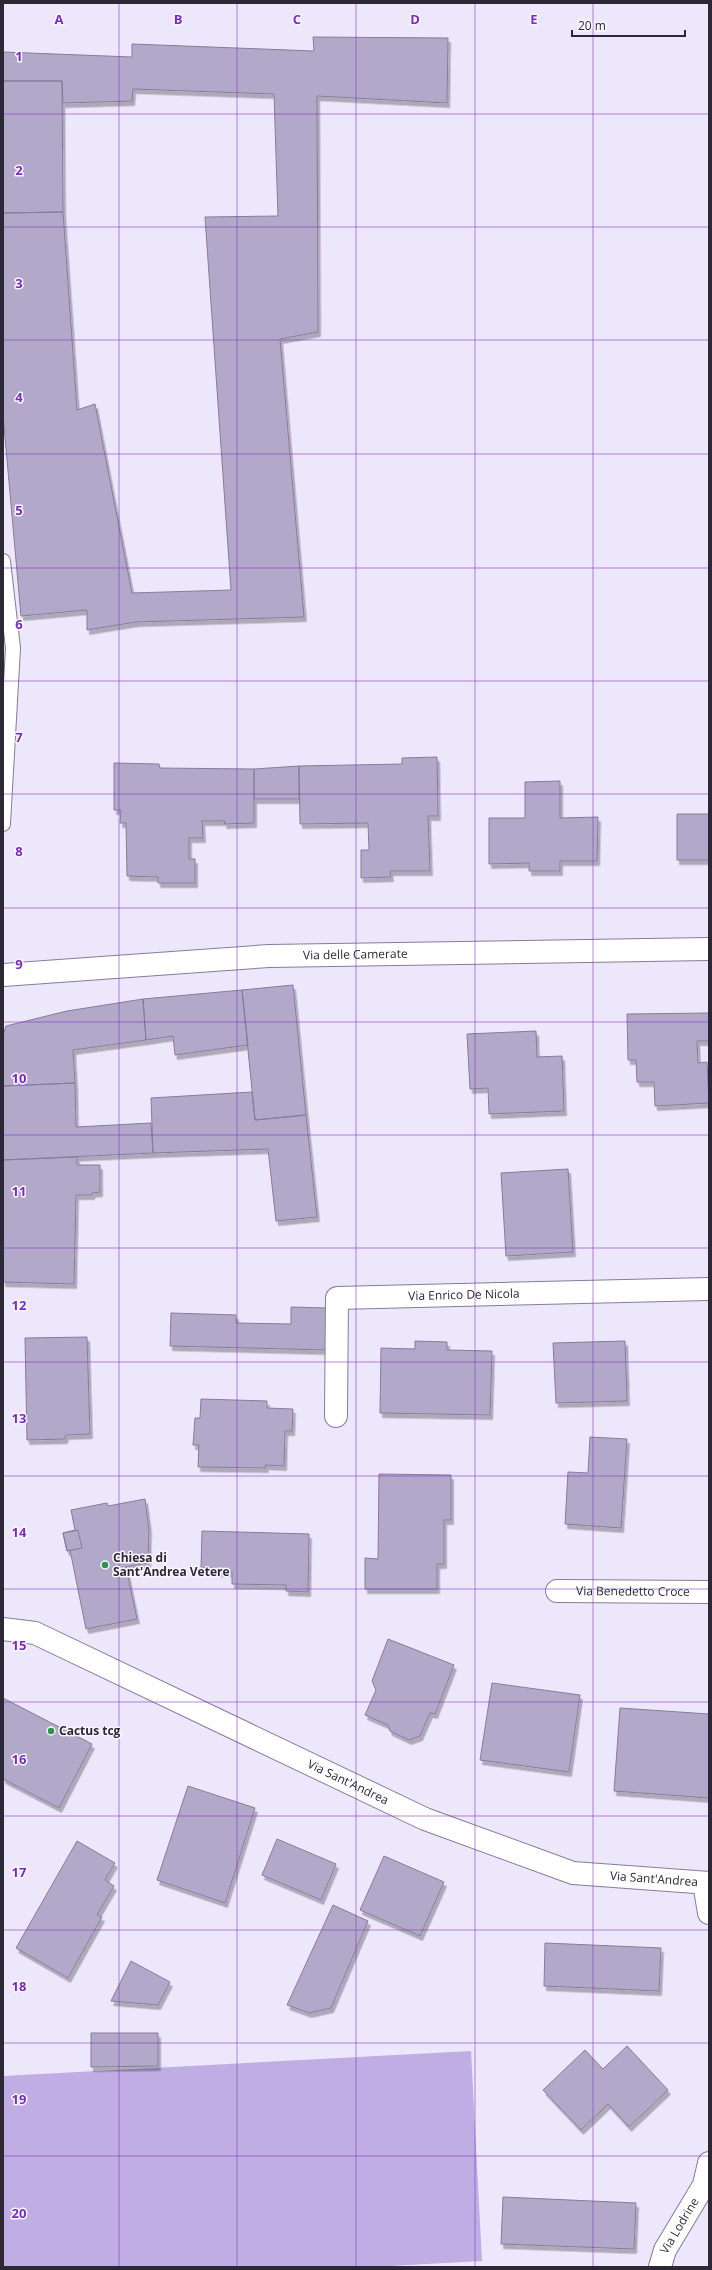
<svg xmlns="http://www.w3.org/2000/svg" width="712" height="2270" viewBox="0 0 712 2270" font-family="'Open Sans',sans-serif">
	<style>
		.green { fill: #bfade4 }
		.building { fill: #b2a8c9; stroke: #867c9b; filter: url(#shadow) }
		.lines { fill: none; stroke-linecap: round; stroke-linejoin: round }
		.lane-casing { stroke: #867c9b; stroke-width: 16 }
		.street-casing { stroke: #867c9b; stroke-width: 24 }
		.lane { stroke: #fff; stroke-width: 14 }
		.street { stroke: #fff; stroke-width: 22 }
		.grid { fill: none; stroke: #7b2cbf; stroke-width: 1; stroke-opacity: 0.55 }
		.poi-dot { fill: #2c954d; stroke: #f9f7fe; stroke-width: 1.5 }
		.labels { text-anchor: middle; stroke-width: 3; stroke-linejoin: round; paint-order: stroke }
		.street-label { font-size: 12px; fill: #2c2835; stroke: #f9f7fe }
		.poi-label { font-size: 12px; font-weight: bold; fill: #2c2835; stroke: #f9f7fe; text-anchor: start }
		.grid-label { font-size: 13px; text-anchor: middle; font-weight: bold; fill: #7b2cbf; stroke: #f9f7fe; stroke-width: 3; stroke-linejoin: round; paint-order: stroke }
	</style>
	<defs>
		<filter id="shadow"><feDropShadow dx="2.5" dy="4.5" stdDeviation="0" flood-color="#0004"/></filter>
	</defs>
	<rect width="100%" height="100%" fill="#ede7fc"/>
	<path class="green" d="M471,2051L482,2261L371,2267H3V2076Z"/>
	<path class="building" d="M313,37L448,38L447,103L317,96L318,332L280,339L304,617L136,622L87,630V610L21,616L3,415V213L63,212L77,410L95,404L132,593L231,590L205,217L278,216L274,94L133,89L132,101L63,103L62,81H3V52L132,57V44L314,51Z
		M3,81H62L63,212L3,213Z
		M437,757L438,816H428L430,871H390L391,877L361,878V850H369L368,823L300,824L299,766L402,764V758Z
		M114,763L159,764L160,768L254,769V823L224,824L225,821H202L203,838H189V859H195V883H158V877L127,876L126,823H120L121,810H114Z
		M299,766V799H254V769Z
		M560,781V818L598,817L597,861H560V871H529V863L489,864V818H525V782Z
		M677,814H709V860H677Z
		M293,985L306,1115L255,1120L242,990Z
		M242,990L248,1045L175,1055L173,1036L146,1040L143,999Z
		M143,999L146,1040L73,1050L75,1083L3,1086V1035L6,1026L67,1011Z
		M709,1013V1041H697L698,1063L707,1062L709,1103L655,1106L654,1082H637L636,1060H628L627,1014Z
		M536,1031L537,1057L562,1056L564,1111L489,1114L488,1088L470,1089L467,1034Z
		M75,1083L76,1127L151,1123L153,1153L3,1160V1086Z
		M252,1092L255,1120L306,1115L317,1217L276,1221L268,1149L153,1153L151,1098Z
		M77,1157V1165H100V1192L92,1193V1195H76L74,1284L3,1282V1160Z
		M568,1169L573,1252L506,1256L501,1173Z
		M291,1307L328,1308L326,1350L170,1346L171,1313L236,1315V1323L291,1324Z
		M87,1337L90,1434L66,1435L65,1439L27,1440L25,1338Z
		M415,1341L447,1342V1350L492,1351L490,1415L380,1413L381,1348L415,1349Z
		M625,1341L627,1401L556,1403L553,1343Z
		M201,1399L267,1401V1408L293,1409L292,1431H285L284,1466L265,1465L266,1468L198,1467L199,1445H193L195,1418H200Z
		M590,1437L627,1439L621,1528L565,1524L568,1472L588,1473Z
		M379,1474L451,1475V1520H444V1564H437V1589H365V1558L378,1559Z
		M145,1499L149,1529L148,1563L126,1567L137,1619L86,1629L70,1550L67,1551L63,1533L75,1530L71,1510L107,1503L108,1506Z
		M78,1530L82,1548L67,1551L63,1533Z
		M202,1531L309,1534L308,1592L286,1591V1585L232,1584V1572H215V1568H201Z
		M388,1639L454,1665L435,1714L430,1713L420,1736L409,1740L390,1731L388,1725L365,1715L376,1690L372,1681Z
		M492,1683L580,1695L569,1772L480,1760Z
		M3,1698L92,1744L59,1808L3,1779Z
		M620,1708L709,1714V1798L614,1791Z
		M188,1786L255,1808L225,1903L157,1880Z
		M277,1839L336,1864L321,1900L262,1875Z
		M77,1841L115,1863L105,1880L114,1886L97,1915L102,1917L68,1978L16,1948Z
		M384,1856L444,1882L420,1936L360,1910Z
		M333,1905L368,1921L331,2008L309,2013L287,2005Z
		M545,1943L661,1948L659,1991L544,1986Z
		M131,1961L170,1982L158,2005L111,2001Z
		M91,2033H158V2066L91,2067Z
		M627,2046L668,2090L629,2127L608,2104L581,2130L543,2090L585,2050L603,2069Z
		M503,2197L636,2203L634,2249L501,2244Z"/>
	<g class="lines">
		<defs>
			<path id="lane" d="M3,561L13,648L3,824"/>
			<g id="street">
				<path id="s1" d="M3,975L269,956L709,949"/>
				<path id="s2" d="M336,1416L337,1298L709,1289"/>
				<path id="s3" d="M557,1591L709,1592"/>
				<path id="s4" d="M3,1629L35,1633L425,1819L573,1873L709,1883"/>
				<path d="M704,1883L709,1913"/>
				<path id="s5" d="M660,2267L665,2250L704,2185L709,2163"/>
			</g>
		</defs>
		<use href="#lane" class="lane-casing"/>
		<use href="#street" class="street-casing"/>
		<use href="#lane" class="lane"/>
		<use href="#street" class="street"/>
	</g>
	<path class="grid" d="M119,3V2267M237,3V2267M356,3V2267M475,3V2267M593,3V2267M3,114H709M3,227H709M3,340H709M3,454H709M3,568H709M3,681H709M3,794H709M3,908H709M3,1022H709M3,1135H709M3,1248H709M3,1362H709M3,1476H709M3,1589H709M3,1702H709M3,1816H709M3,1930H709M3,2043H709M3,2156H709"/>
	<g class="poi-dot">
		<circle cx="105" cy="1565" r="4"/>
		<circle cx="51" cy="1731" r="4"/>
	</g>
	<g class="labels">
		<g class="street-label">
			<text dy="4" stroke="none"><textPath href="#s1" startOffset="353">Via delle Camerate</textPath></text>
			<text dy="4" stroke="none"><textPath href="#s2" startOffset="245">Via Enrico De Nicola</textPath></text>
			<text dy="4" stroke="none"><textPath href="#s3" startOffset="76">Via Benedetto Croce</textPath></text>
			<text dy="4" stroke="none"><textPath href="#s4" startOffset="379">Via Sant'Andrea</textPath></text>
			<text dy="4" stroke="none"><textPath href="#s4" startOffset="703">Via Sant'Andrea</textPath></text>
			<text dy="4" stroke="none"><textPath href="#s5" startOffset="46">Via Lodrine</textPath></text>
		</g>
		<g class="poi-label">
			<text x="113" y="1562">Chiesa di<tspan x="113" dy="14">Sant'Andrea Vetere</tspan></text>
			<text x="59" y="1735">Cactus tcg</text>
		</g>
	</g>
	<g class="grid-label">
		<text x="59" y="24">A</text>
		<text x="178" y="24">B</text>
		<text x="297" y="24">C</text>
		<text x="415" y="24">D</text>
		<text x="534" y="24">E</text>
		<text x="19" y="61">1</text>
		<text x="19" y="175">2</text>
		<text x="19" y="288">3</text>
		<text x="19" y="402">4</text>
		<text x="19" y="515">5</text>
		<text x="19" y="629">6</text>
		<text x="19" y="742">7</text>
		<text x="19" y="856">8</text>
		<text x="19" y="969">9</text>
		<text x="19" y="1083">10</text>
		<text x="19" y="1196">11</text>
		<text x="19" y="1310">12</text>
		<text x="19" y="1423">13</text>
		<text x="19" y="1537">14</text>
		<text x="19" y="1650">15</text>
		<text x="19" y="1764">16</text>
		<text x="19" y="1877">17</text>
		<text x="19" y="1991">18</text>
		<text x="19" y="2104">19</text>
		<text x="19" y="2218">20</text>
	</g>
	<rect width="712" height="2270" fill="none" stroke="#2c2835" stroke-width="8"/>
	<path d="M572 30v6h113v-6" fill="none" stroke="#2c2835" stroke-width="2"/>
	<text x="578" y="30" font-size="12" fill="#2c2835" stroke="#f9f7fe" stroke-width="3" paint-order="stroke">20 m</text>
</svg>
